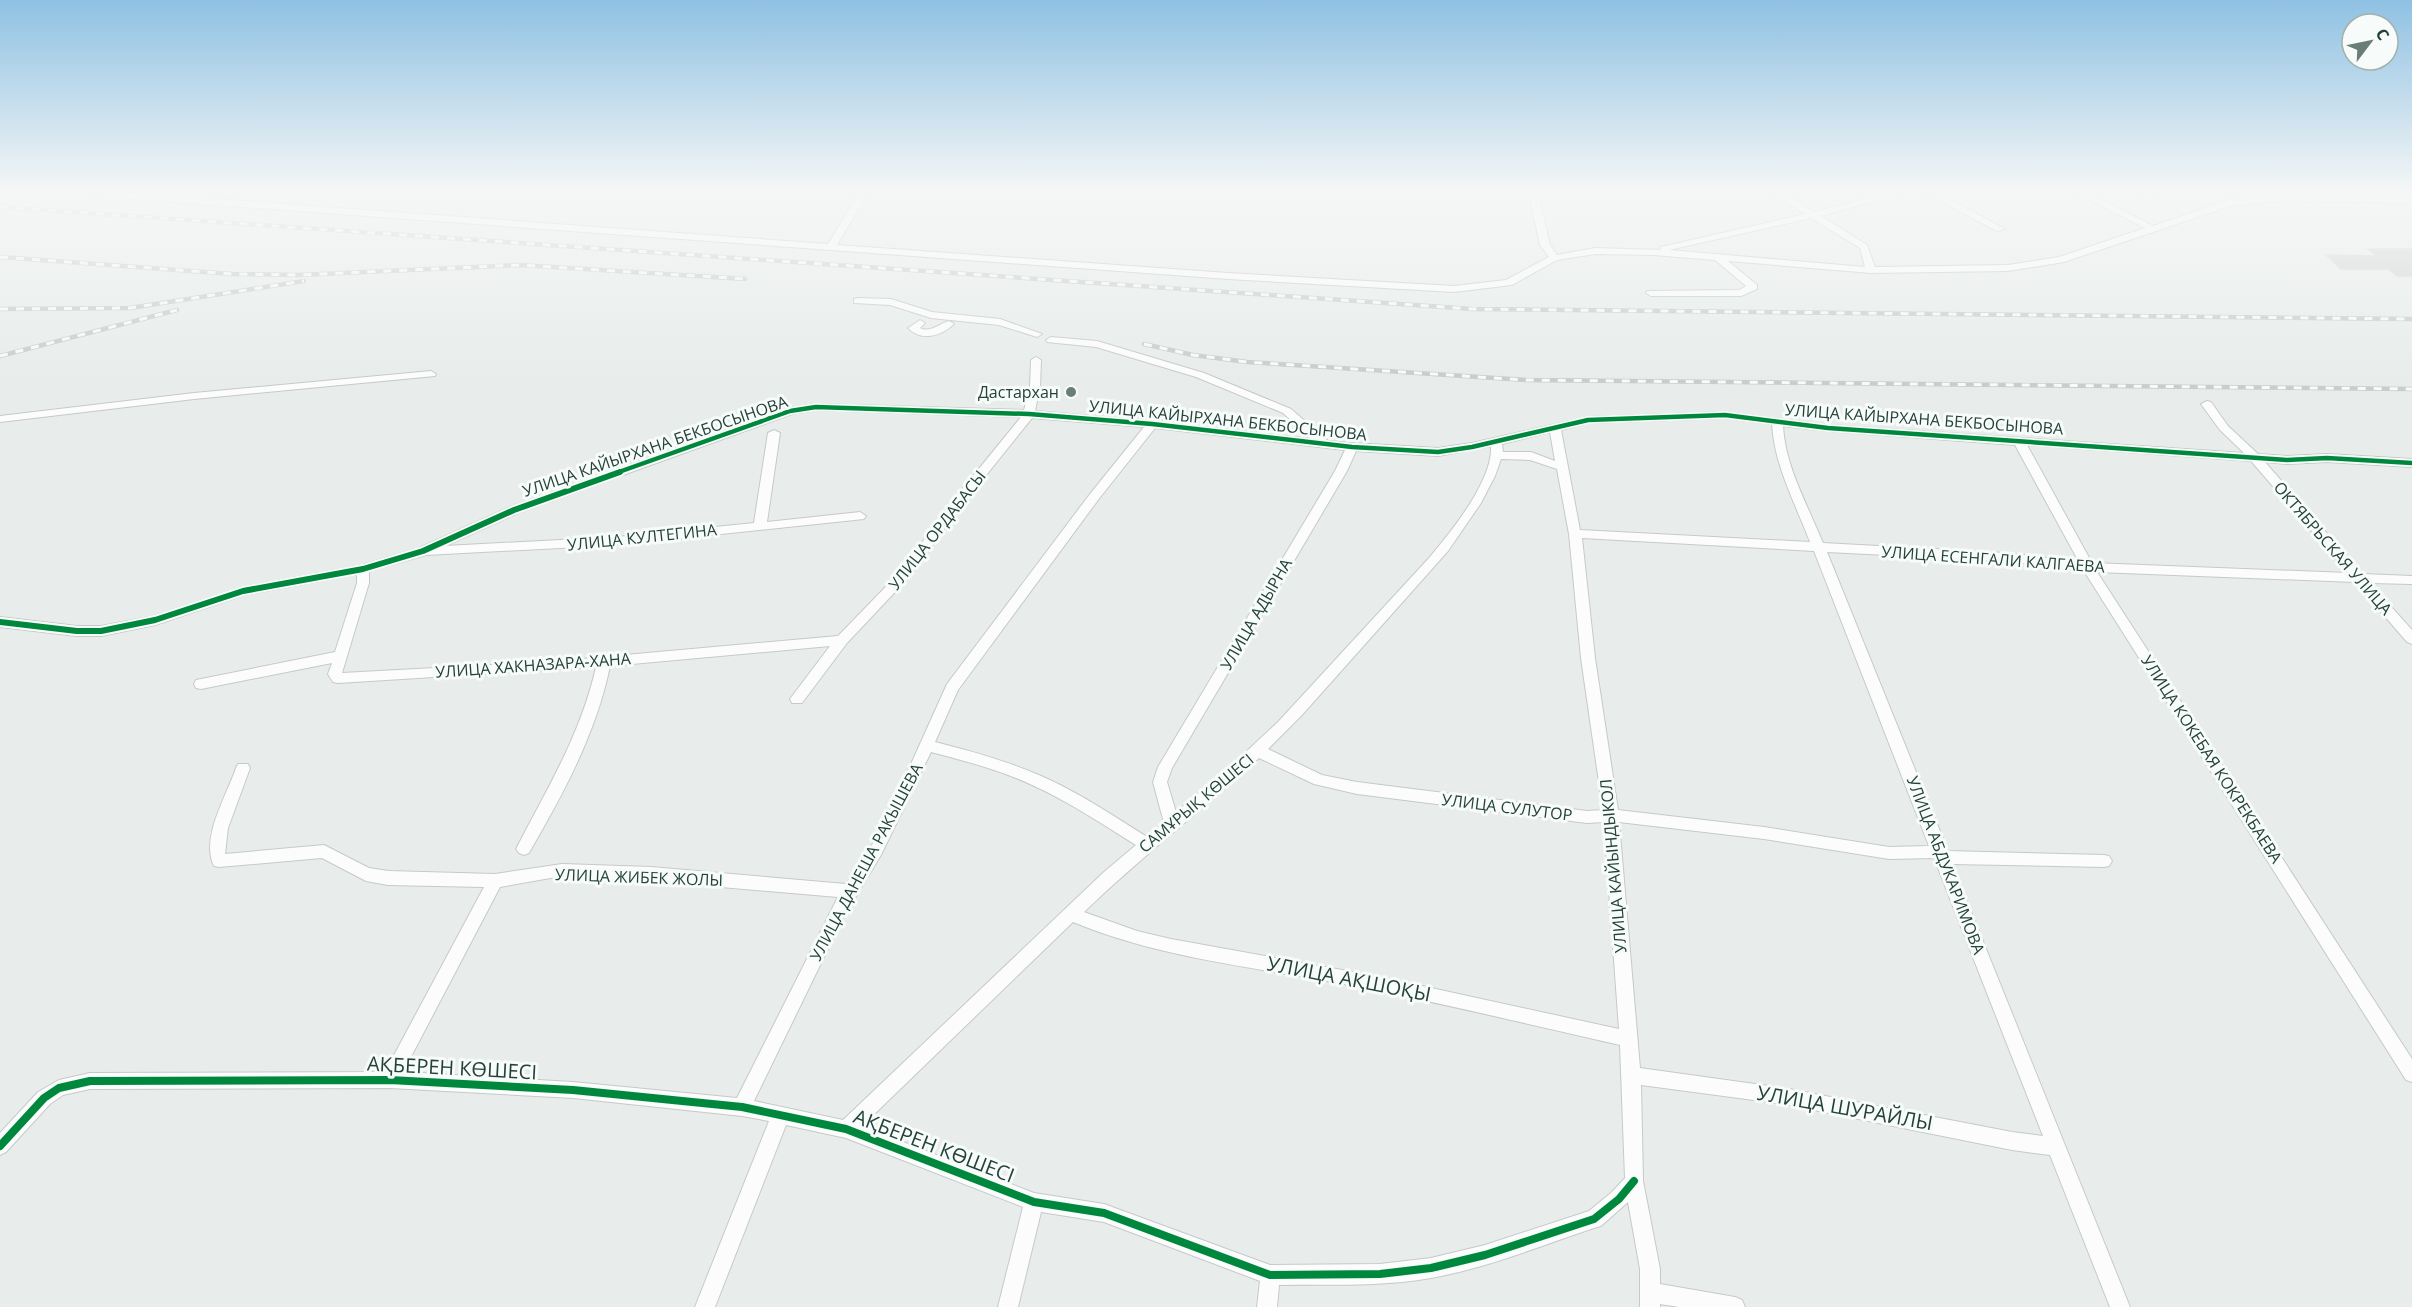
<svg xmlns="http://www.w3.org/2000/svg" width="2412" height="1307" viewBox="0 0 2412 1307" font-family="'Open Sans',sans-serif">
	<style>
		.building { fill: #cfd4d2; stroke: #d1d6d4; stroke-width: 1.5 }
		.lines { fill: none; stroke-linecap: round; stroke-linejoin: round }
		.minor-casing { stroke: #c5cac8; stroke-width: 2 }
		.minor { fill: #fcfcfc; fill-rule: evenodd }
		.rail-casing { stroke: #c9cdcc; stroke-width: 4.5 }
		.rail { stroke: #f7fbf9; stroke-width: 3; stroke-dasharray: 8; stroke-linecap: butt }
		.cycleway-far2-casing { stroke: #f7fbf9; stroke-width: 8 }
		.cycleway-far1-casing { stroke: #f7fbf9; stroke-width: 10 }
		.cycleway-casing { stroke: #f7fbf9; stroke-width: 11 }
		.cycleway-far2 { stroke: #00873e; stroke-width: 4.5 }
		.cycleway-far1 { stroke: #00873e; stroke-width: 6 }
		.cycleway { stroke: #00873e; stroke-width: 8 }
		.poi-dot { fill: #697e78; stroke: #f7fbf9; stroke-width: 2 }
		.labels { text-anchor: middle; stroke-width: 6; stroke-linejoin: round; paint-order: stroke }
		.poi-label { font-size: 16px; fill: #24423a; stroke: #f7fbf9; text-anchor: end }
		.street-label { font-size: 16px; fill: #24423a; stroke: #f7fbf9 }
		.near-street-label { font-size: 20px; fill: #24423a; stroke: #f7fbf9 }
	</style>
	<rect width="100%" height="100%" fill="#e8edeb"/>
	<path class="building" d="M2368,249H2412V276H2397L2389,269H2341L2326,255L2376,256Z"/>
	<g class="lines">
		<defs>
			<path id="minor" d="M88,193H135L828,244L859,193H868L837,245L1228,273L1454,286L1506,280L1549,257L1540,245L1529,193H1538L1550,245L1557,255L1595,248L1660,250L1661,247L1805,214L1774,193H1785L1814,212L1888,193H1903L1821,216L1867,245L1875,267L2008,265L2059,257L2145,228L2076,193H2088L2153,226L2232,199L2281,195L2412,197V203L2281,201L2233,205L2064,262L2008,271L1871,273L1728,261L1757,285V289L1741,296H1651L1646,293L1647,291L1739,290L1746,286L1715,260L1653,255L1595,254L1557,260L1512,285L1454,292L1228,279L92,196ZM1811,218L1860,248L1865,267L1669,250Z
				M1925,193H1937L2005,229L1997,231Z
				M2140,193H2151L2158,198L2150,200Z
				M858,298L891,299L932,312L1000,319L1042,334L1037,337L999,325L931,318L890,305L854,303V299Z
				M920,320L925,323L920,328C930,333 939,324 949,321L954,324C941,336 922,342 908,328Z
				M1051,337L1097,341L1204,373L1291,409L1328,441L1352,443L1438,448L1472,443L1588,417L1725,412L1828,425L2244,453L2220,430L2201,404L2207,401L2211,402L2228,426L2258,454L2287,456L2327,454L2412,459V467L2327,462L2287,464L2265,462L2362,574L2412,576V584L2370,583L2412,630V644L2407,642L2355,582L2097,572L2412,1059V1082L2406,1080L2084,571L2007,561L1827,552L1948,851L2104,855L2109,856L2112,861L2109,866L2104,867L1952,864L2130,1307H2110L2050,1155L2012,1150L1784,1104L1641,1085L1643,1181L1660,1269V1284L1735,1297L1742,1300L1745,1307H1679L1660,1304V1307H1640V1269L1628,1202L1601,1226L1594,1228C1540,1246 1487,1268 1431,1278C1381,1287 1329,1284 1279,1285L1277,1307H1257L1260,1281L1104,1222L1041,1212L1018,1307H998L1023,1207L846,1138L786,1125L715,1307H695L769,1121L742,1116L573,1098L390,1088L90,1089L63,1095L50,1104L6,1152L0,1155V1133L38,1092L59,1080L90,1073L385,1072L484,887L388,885L366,881L322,858L219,867L214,866C200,838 227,795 236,768L238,764H248L250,768L228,828L225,854L324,845L369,868L388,871L495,874L562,864L651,867L846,884L871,847L893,804L947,684L1090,494L1144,427L1032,418L955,514L911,575L847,643L802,703H792L790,699L830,646L610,666C596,734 563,794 529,853L524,855L519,853L516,849C547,789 581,734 596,667L338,683L333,682L328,674L332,663L201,689L196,688L194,684L196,680L201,679L335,652L357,583V574L244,595L155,625L101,636H77L0,627V617L77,626H101L154,616L243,587L362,565L419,548L510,507L790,408L816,404L1024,410L1030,387L1031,360L1036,357L1041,360L1040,387L1035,411L1152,421L1312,439L1283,413L1196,377L1096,347L1047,342L1046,340ZM816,410L1021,417L947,508L903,569L838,636L547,662L342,673L369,583V571L426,555L617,545L864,519L866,516L860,512L767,522L780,433L774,430L768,433L754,523L617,537L445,546L518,513L792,414ZM1725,418L1772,424C1774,465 1796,505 1810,542L1580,530L1561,430L1588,423ZM1783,426L1828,431L2015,445L2079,562L2007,553L1823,543C1808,506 1785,466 1783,426ZM1155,428L1345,450L1335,471L1158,767L1153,782L1164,823L1147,837C1112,815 1078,792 1041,776C1007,761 971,751 935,742L958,690L1098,500ZM1550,432L1555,461L1531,452H1503L1502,444ZM2027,445L2251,461L2348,573L2092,563ZM1491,446C1493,481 1450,533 1429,558L1278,722L1232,765L1176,812L1167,782L1172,768L1347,471L1356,451L1438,456ZM1501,459L1530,460L1557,469L1569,534L1581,658L1603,810L1587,811L1357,782L1322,775L1268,749L1302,715L1448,551L1481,503L1495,476ZM1582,538L1814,551L1929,846L1889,847L1764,827L1618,810L1595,658ZM931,752C965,761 1000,770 1032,785C1068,801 1102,824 1136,845L1104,872L843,1120L754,1101L844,916L881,855ZM1259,758L1314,784L1357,794L1587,823L1604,822L1619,1029L1381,977L1171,939L1137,931L1084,912C1140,858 1201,811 1259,758ZM1619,822L1764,839L1889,859L1934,858L2043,1136L2012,1132L1784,1088L1640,1068ZM562,876L651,881L838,897L737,1098L573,1082L403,1072L500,887ZM1073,922C1160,958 1253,967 1344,984C1437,1002 1528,1024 1620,1045L1625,1178L1612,1192L1589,1211L1485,1245L1431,1258L1380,1264L1270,1265L1104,1204L1034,1193L862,1126Z
				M431,371L436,374L435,376L194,399L0,422V416L194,393Z"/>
		</defs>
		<use href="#minor" class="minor-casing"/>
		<use href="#minor" class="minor"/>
		<defs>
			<path id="rail" d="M0,207L1472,309L2412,319
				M0,257L232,274L298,275L520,265L745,279
				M0,309L130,308L304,281
				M1144,344L1193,355L1247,362L1526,380L2412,389
				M0,356L177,310"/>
		</defs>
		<use href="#rail" class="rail-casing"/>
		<use href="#rail" class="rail"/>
		<defs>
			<path id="cycleway-far2" d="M616,473L790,411L816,407L1029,414L1152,424L1352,447L1438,452L1472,447L1588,420L1725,415L1828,428L2287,460L2327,458L2412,463"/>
			<path id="cycleway-far1" d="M0,622L77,631H101L155,620L243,591L363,569L423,551L514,510L620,472"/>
			<path id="cycleway" d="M0,1146L44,1098L59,1088L90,1081L390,1080L573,1090L742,1107L846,1129L1034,1202L1104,1213L1270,1275L1380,1274L1431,1268L1485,1255L1594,1219L1619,1199L1634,1181"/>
		</defs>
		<use href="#cycleway-far2" class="cycleway-far2-casing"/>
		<use href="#cycleway-far1" class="cycleway-far1-casing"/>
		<use href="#cycleway" class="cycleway-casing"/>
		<use href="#cycleway-far2" class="cycleway-far2"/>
		<use href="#cycleway-far1" class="cycleway-far1"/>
		<use href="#cycleway" class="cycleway"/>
	</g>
	<linearGradient id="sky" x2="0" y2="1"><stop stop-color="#8fc1e3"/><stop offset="0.51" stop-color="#f5f7f6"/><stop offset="1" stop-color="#f5f7f6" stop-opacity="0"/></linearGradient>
	<rect width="2412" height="376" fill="url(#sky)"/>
	<circle class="poi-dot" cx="1071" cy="392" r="6"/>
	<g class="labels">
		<g class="poi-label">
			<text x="1059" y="398">Дастархан</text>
		</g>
		<g class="street-label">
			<text transform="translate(1924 419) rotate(4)" y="6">УЛИЦА КАЙЫРХАНА БЕКБОСЫНОВА</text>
			<text transform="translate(1228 420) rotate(6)" y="6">УЛИЦА КАЙЫРХАНА БЕКБОСЫНОВА</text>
			<text transform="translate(655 446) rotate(-19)" y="6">УЛИЦА КАЙЫРХАНА БЕКБОСЫНОВА</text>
			<text transform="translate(937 530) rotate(-52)" y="6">УЛИЦА ОРДАБАСЫ</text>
			<text transform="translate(642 537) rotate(-6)" y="6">УЛИЦА КУЛТЕГИНА</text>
			<text transform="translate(2333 548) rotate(49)" y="6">ОКТЯБРЬСКАЯ УЛИЦА</text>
			<text transform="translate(1993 559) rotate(4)" y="6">УЛИЦА ЕСЕНГАЛИ КАЛГАЕВА</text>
			<text transform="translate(1256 614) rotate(-60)" y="6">УЛИЦА АДЫРНА</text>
			<text transform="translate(533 665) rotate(-4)" y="6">УЛИЦА ХАКНАЗАРА-ХАНА</text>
			<text transform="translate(2212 759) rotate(57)" y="6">УЛИЦА КОКЕБАЯ КОКРЕКБАЕВА</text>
			<text transform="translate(1196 803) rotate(-40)" y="6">САМҰРЫҚ КӨШЕСІ</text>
			<text transform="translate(1507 807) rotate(7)" y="6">УЛИЦА СУЛУТОР</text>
			<text transform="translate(866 862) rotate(-62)" y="6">УЛИЦА ДАНЕША РАКЫШЕВА</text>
			<text transform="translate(1946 865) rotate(69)" y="6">УЛИЦА АБДУКАРИМОВА</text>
			<text transform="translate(1613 866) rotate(-95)" y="6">УЛИЦА КАЙЫНДЫКОЛ</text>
			<text transform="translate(639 877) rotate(2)" y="6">УЛИЦА ЖИБЕК ЖОЛЫ</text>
		</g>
		<g class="near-street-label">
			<text transform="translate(1349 979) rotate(11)" y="7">УЛИЦА АҚШОҚЫ</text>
			<text transform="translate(452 1068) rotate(3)" y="7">АҚБЕРЕН КӨШЕСІ</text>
			<text transform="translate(1845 1108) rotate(10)" y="7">УЛИЦА ШУРАЙЛЫ</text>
			<text transform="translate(934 1146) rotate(21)" y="7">АҚБЕРЕН КӨШЕСІ</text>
		</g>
	</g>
	<g transform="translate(2370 42) rotate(58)"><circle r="28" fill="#f7fbf9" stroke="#a3b1ad" stroke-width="1.5"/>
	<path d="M0-4.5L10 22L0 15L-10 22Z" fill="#697e78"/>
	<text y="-9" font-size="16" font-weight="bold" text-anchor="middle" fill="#24423a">С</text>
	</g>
</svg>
